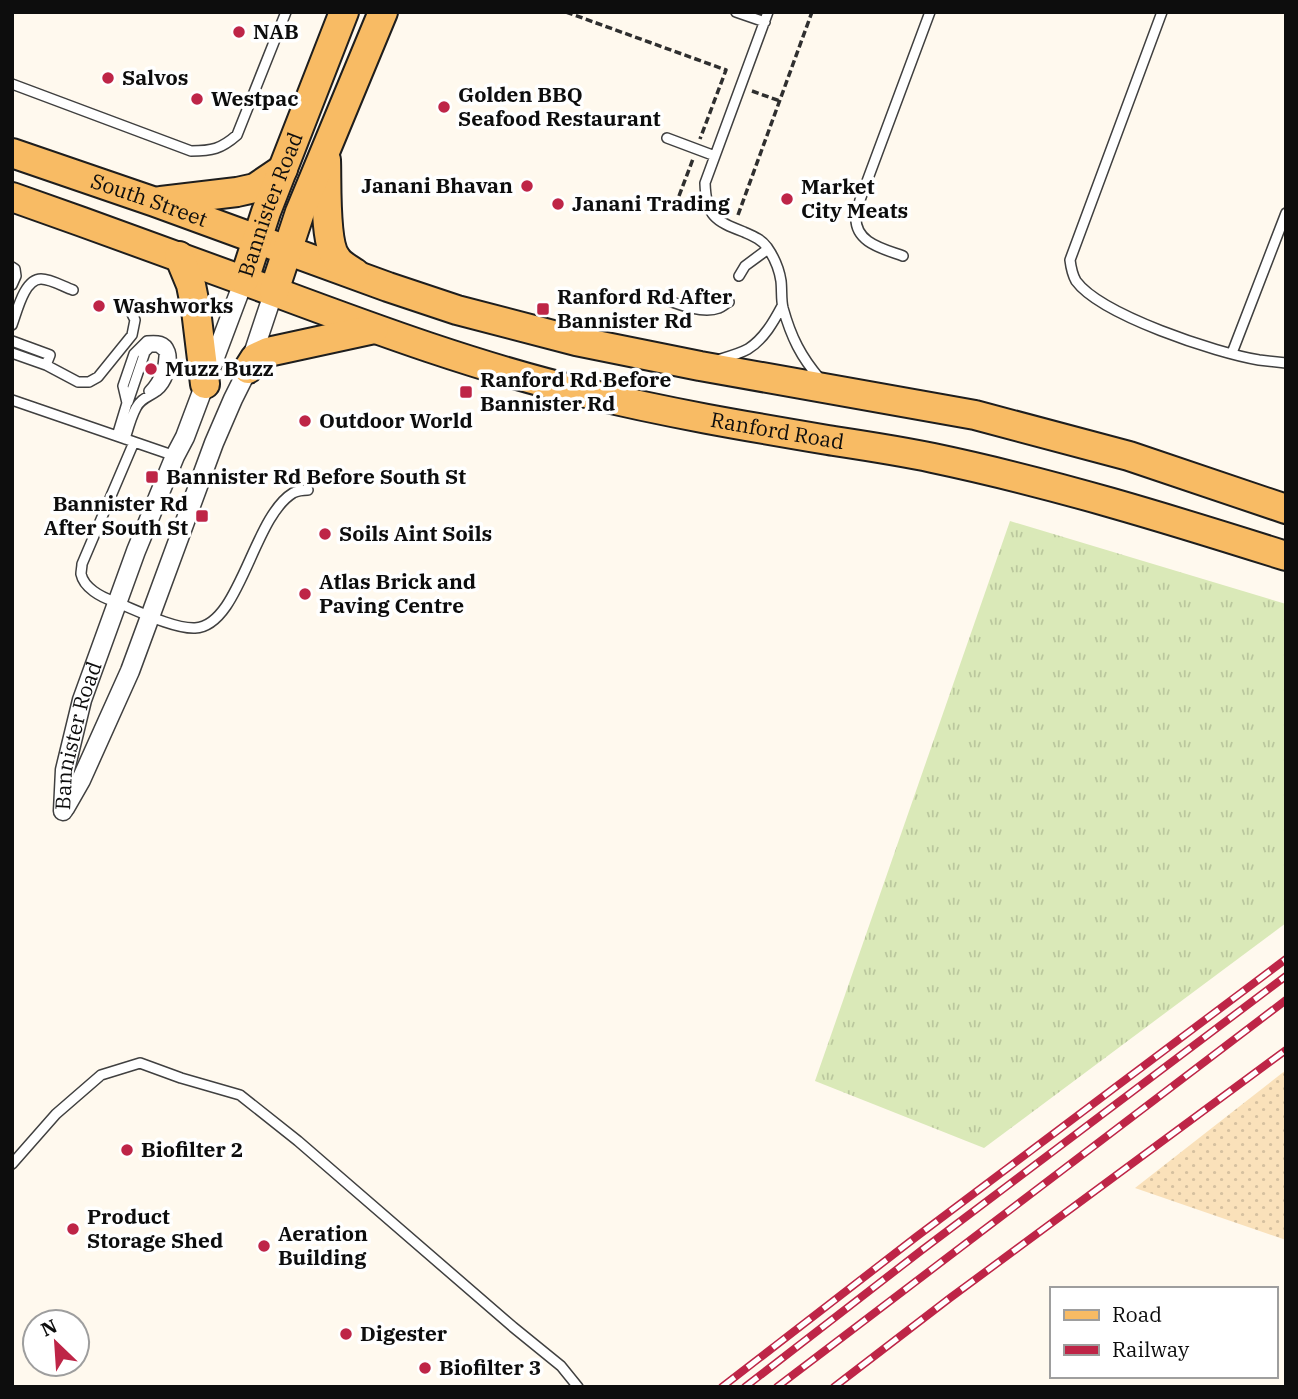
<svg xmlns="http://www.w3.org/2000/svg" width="1298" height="1399" viewBox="0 0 1298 1399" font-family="'IBM Plex Serif',serif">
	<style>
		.grass { fill: url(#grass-tufts) }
		.sand { fill: url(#sand-dots) }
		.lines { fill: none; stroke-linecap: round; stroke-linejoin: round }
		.service-casing { stroke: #404040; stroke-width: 12 }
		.minor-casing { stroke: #404040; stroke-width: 21 }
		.primary-casing { stroke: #1e1e1e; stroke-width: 32 }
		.path { stroke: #2f2f2f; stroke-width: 3.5; stroke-dasharray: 7 3.5; stroke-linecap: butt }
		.service { stroke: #fff; stroke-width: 9 }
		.minor { stroke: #fff; stroke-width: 18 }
		.primary { stroke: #f8bb64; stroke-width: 28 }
		.rail-casing { stroke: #be2547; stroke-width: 8 }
		.rail { stroke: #fff; stroke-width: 5; stroke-dasharray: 16; stroke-linecap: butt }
		.poi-dot { fill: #be2547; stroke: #fff; stroke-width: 2.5 }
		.labels { text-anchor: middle; stroke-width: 7; stroke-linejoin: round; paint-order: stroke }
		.poi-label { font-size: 21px; font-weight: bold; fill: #0d0d0d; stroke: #fff; text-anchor: start }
		.street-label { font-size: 21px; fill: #0d0d0d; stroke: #fff }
	</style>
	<defs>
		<pattern id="grass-tufts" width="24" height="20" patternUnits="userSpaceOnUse" patternTransform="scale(1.75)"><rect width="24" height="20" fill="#dae9b8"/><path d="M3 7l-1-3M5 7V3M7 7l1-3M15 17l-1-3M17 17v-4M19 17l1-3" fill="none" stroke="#bac79d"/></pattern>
		<pattern id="sand-dots" width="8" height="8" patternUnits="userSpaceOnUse" patternTransform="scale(1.75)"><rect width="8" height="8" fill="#fae1ba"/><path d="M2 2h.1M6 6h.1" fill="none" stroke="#d5c09f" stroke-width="1.8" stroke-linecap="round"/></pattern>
	</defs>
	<rect width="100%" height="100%" fill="#fff9ee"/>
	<path class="grass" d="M1010,521L1286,604V923L984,1148L815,1081Z"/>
	<path class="sand" d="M1286,1070V1240L1135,1188Z"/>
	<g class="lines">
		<defs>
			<path id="service" d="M736,12L765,22
				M768,12L705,183C706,216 715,221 744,232C753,236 761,239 767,247C774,257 779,268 781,281C782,290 781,300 783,308C791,337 801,357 820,379
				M1162,12L1070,260C1071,268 1072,274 1076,281C1101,315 1216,353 1259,360C1268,361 1277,362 1286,363
				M12,84L191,151C212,151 221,149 237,135L286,12
				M667,138L715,156
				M903,256C884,249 854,243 856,216C856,211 859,205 860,200L930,12
				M12,267L15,269L16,276L12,285
				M739,276L745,266L768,249
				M656,296C673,302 701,315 719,308C722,307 725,304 729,302
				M12,325C17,312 24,279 41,279C51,279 64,287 73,290
				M12,341L50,355L46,365
				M12,353L46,365L78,382H89L98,377L132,335L135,320L130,310
				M1232,353L1286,213
				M717,360C727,357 739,354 748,349C764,339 774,321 782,306
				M12,400L175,456
				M128,402L145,352L150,347H158L164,352C165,366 159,381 149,391
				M117,436L127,403L123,386L134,354L147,341C157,340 166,340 170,351C174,363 167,384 157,391C149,397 141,398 136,408C131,417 128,429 125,439
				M134,442L82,564C82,567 81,571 81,574C84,588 101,597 113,601C134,609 173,629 195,628C240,626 253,517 293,493C297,491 303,490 308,490
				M12,1164L56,1114L101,1075L140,1063L181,1078L240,1095L298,1141L513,1327L561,1366L578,1387"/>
			<g id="minor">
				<path d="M65,808L81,780L130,671L214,443L233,399L248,369L274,291"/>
				<path id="s1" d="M63,811L65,770L82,700L136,551L175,456L185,437L244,280"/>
			</g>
			<g id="primary">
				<path id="s2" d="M12,153L155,202L388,287L457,310L576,341L700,366L975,415L1129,456L1286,509"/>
				<path d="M326,160C327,181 324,244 337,259C341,265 349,269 355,273"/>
				<path id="s3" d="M12,197C100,228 188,260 275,292C377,330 480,368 586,393C667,413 751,427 834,441C867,446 900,451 933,458C1052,483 1169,519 1286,556"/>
				<path d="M161,201L237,192L255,188L283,169"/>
				<path d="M179,256L191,285L196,310L205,384"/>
				<path id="s4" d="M244,280L266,212L344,12"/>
				<path d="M274,291L300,212L383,12"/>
				<path d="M248,369L255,358L268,352L374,329"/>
			</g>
		</defs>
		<use href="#service" class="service-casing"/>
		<use href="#minor" class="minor-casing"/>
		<use href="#primary" class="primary-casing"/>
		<path class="path" d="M566,12L726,70L700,139
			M752,91L780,101
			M679,196L693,159
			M738,215L812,12"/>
		<use href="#service" class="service"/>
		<use href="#minor" class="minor"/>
		<use href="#primary" class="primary"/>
		<defs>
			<path id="rail" d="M722,1387L916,1237L1286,959
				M745,1387L922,1250L1286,976
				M777,1387L1286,1000
				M834,1387L950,1298L1286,1050"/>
		</defs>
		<use href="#rail" class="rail-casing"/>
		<use href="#rail" class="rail"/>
	</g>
	<g class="poi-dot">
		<circle cx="239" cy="32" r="7"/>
		<circle cx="108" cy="78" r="7"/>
		<circle cx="197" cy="99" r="7"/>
		<circle cx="444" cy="107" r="7"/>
		<circle cx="527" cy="186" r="7"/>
		<circle cx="787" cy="199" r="7"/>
		<circle cx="558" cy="204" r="7"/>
		<circle cx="99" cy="306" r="7"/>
		<rect x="536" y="302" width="14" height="14" rx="3.5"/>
		<circle cx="151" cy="369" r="7"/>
		<rect x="459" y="385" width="14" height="14" rx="3.5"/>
		<circle cx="305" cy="421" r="7"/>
		<rect x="145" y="470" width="14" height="14" rx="3.5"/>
		<rect x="195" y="509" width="14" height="14" rx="3.5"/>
		<circle cx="325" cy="534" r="7"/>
		<circle cx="305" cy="594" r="7"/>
		<circle cx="127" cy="1150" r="7"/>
		<circle cx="73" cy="1229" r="7"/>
		<circle cx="264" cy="1246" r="7"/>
		<circle cx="346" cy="1334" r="7"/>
		<circle cx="425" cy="1368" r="7"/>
	</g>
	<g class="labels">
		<g class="poi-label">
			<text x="253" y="39">NAB</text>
			<text x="122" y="85">Salvos</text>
			<text x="458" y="102">Golden BBQ<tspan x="458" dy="24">Seafood Restaurant</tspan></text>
			<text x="211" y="106">Westpac</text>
			<text x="513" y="193" text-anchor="end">Janani Bhavan</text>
			<text x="801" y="194">Market<tspan x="801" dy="24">City Meats</tspan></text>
			<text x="572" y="211">Janani Trading</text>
			<text x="557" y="304">Ranford Rd After<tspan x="557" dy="24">Bannister Rd</tspan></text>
			<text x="113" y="313">Washworks</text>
			<text x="165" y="376">Muzz Buzz</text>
			<text x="480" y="387">Ranford Rd Before<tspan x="480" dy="24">Bannister Rd</tspan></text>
			<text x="319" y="428">Outdoor World</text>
			<text x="166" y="484">Bannister Rd Before South St</text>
			<text x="188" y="511" text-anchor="end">Bannister Rd<tspan x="188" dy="24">After South St</tspan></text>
			<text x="339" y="541">Soils Aint Soils</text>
			<text x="319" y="589">Atlas Brick and<tspan x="319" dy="24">Paving Centre</tspan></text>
			<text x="141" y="1157">Biofilter 2</text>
			<text x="87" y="1224">Product<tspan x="87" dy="24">Storage Shed</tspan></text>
			<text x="278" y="1241">Aeration<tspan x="278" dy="24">Building</tspan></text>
			<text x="360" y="1341">Digester</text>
			<text x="439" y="1375">Biofilter 3</text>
		</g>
		<g class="street-label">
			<text dy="7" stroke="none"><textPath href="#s2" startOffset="145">South Street</textPath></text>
			<text dy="7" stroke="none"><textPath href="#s4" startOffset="80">Bannister Road</textPath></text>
			<text dy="7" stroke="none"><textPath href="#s3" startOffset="802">Ranford Road</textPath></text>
			<text dy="7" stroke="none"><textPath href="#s1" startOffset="77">Bannister Road</textPath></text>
		</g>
	</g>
	<rect width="1298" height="1399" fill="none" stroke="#0d0d0d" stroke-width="28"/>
	<rect x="1050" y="1287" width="228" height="91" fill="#ffffff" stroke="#9e9e9e" stroke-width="2"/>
	<rect x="1064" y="1310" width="35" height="10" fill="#f8bb64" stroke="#9e9e9e" stroke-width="2"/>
	<text x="1112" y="1322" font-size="21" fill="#0d0d0d">Road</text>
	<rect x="1064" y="1345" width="35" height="10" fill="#be2547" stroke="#9e9e9e" stroke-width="2"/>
	<text x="1112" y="1357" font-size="21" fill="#0d0d0d">Railway</text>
	<g transform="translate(56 1343) rotate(335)"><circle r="33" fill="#ffffff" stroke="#9e9e9e" stroke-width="2"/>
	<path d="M0-5L12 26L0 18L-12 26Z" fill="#be2547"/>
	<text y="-10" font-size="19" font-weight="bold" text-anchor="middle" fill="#0d0d0d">N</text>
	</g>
</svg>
